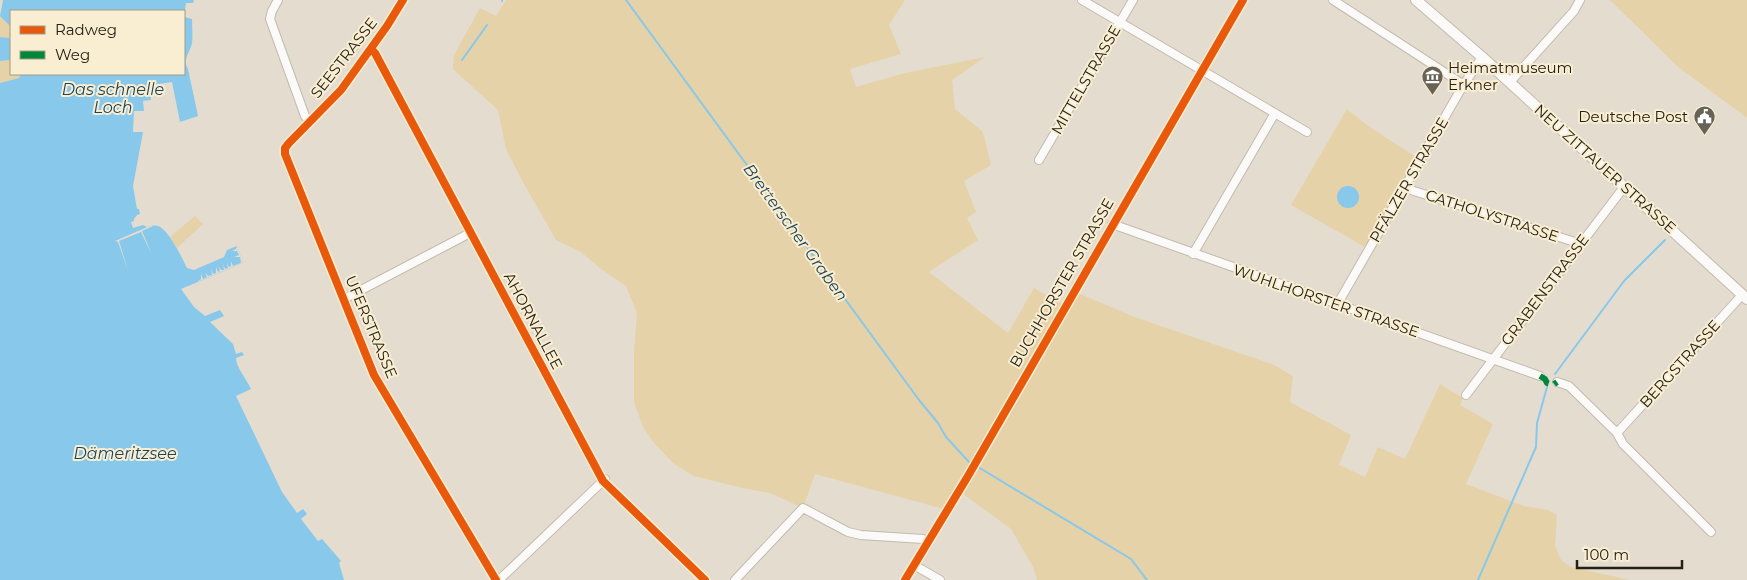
<svg xmlns="http://www.w3.org/2000/svg" width="1747" height="580" viewBox="0 0 1747 580" font-family="Montserrat,sans-serif">
	<style>
		.green { fill: #e5d2a8 }
		.water { fill: #88c8ea }
		.pier { fill: #e4dcce }
		.lines { fill: none; stroke-linecap: round; stroke-linejoin: round }
		.stream { stroke: #88c8ea; stroke-width: 2 }
		.minor-casing { stroke: #c1bbb0; stroke-width: 10 }
		.major-casing { stroke: #c1bbb0; stroke-width: 12 }
		.minor { stroke: #fbfaf8; stroke-width: 8 }
		.major { stroke: #fbfaf8; stroke-width: 10 }
		.quiet { stroke: #00873e; stroke-width: 6; stroke-dasharray: 12 6; stroke-linecap: butt }
		.cycleway-casing { stroke: #faeed2; stroke-width: 11 }
		.cycleway { stroke: #e8590c; stroke-width: 8 }
		.labels { text-anchor: middle; stroke-width: 4; stroke-linejoin: round; paint-order: stroke }
		.street-label { font-size: 15px; fill: #242016; stroke: #faeed2 }
		.poi-label { font-size: 15px; fill: #242016; stroke: #faeed2; text-anchor: start }
		.water-label { font-size: 16px; font-style: italic; fill: #1b445a; stroke: #faeed2 }
	</style>
	<rect width="100%" height="100%" fill="#e4dcce"/>
	<path class="green" d="M506,0H905L889,25L901,54L850,69L856,87L905,73L985,57L952,80L955,109L983,132L991,165L964,181L976,212L967,218L978,240L929,272L1008,333L1034,288L1069,308L1078,293L1132,316L1274,365L1293,376L1290,402L1351,435L1339,465L1365,477L1378,447L1405,459L1440,384L1463,398L1460,405L1493,424L1466,484L1524,506L1548,510L1557,515L1555,546L1561,560L1571,567L1630,580H1037L1033,567L1011,529L959,491L944,509L815,474L803,508L770,493L742,488L694,476L674,464L654,443L643,427L634,402V352L637,313L626,286L601,269L581,252L556,240L524,184L506,149L498,110L453,69L454,55L480,8L496,16Z
		M1610,0H1747V118L1677,66Z
		M0,16L11,27V38L0,37Z
		M11,60V74H21L20,78L0,83V61Z
		M1347,109L1368,126L1416,157L1365,247L1291,205Z
		M195,216L203,224L177,248L170,237Z"/>
	<path class="water" d="M3,0H194L193,3H186L184,17L192,19C192,27 193,35 192,43C190,53 182,59 188,69L198,116L180,122L172,82L152,85L153,88H150L151,100L143,101L144,111H134L133,132H143L133,186L137,209H139L140,214L137,215L134,219V221L131,222L133,228L143,225L147,227C150,226 154,225 158,226C169,230 182,258 187,268L194,270L224,257L227,250L237,246L243,263L181,289L194,307L205,316L220,310L224,316L210,322L233,344L236,354L242,352L244,355L236,358C236,367 247,380 251,389L236,396L282,492L297,513L303,509L307,514L301,519L318,541L322,539L341,561L339,563L344,580H0V83L19,78L21,74H184V11H11V27L0,16Z
		M0,37L11,38V60L0,61Z
		M1337 197a11 11 0 1 1 22 0a11 11 0 1 1-22 0Z"/>
	<path class="pier" d="M152,225L153,226L142,231L152,255L141,232L119,241L128,271L118,242L115,241Z
		M237,246L243,263L197,282L201,279V274L203,279L207,277L205,272L208,276L212,275L211,269L213,274L216,273V267L218,272L220,271L218,266L221,270H224L223,264L225,269L228,268L227,263L229,267L231,266V261L233,266L241,263L240,257H234L239,255L237,251H232L236,249Z"/>
	<g class="lines">
		<path class="stream" d="M626,0L919,400L938,423L946,437L969,462
			M502,1V0
			M462,60L487,25
			M1555,374L1624,281L1665,240
			M978,467L1131,559L1147,580
			M1478,580L1536,447L1537,423L1547,387"/>
		<defs>
			<path id="minor" d="M278,0L272,11L270,19L305,116L310,122
				M403,0L387,26L341,90L289,143L285,148V154L374,375L496,580
				M1082,0L1307,132
				M1333,0L1464,85
				M371,49L375,53L603,481L705,580
				M1510,82L1574,11L1580,0
				M1039,160L1133,0
				M1405,187L1414,191L1575,242L1579,245
				M1112,224L1540,376
				M1193,254L1275,113
				M344,299L470,233
				M1337,305L1461,89L1482,57
				M1557,382L1569,386L1617,433L1623,444L1711,532
				M1466,395L1624,187
				M1617,433L1742,295
				M914,565L940,580
				M499,580L605,479
				M735,580L803,508L848,532L861,535L923,539L928,542
				M905,580L968,476L1243,0"/>
			<path id="major" d="M1416,0L1482,57L1747,299"/>
		</defs>
		<use href="#minor" class="minor-casing"/>
		<use href="#major" class="major-casing"/>
		<use href="#minor" class="minor"/>
		<use href="#major" class="major"/>
		<path class="quiet" d="M1540,376L1545,379L1547,383L1553,385L1557,382"/>
		<defs>
			<path id="cycleway" d="M403,0L387,26L341,90L289,143L285,148V154L374,375L496,580
				M371,49L375,53L603,481L705,580
				M905,580L968,476L1243,0"/>
		</defs>
		<use href="#cycleway" class="cycleway-casing"/>
		<use href="#cycleway" class="cycleway"/>
	</g>
	<defs>
		<symbol id="museum-pin" viewBox="-11 -11 22 30"><path d="M0 17L-7.5 6A9.5 9.5 0 1 1 7.5 6Z" fill="#676256" stroke="#faeed2"/><path d="M0-6L6-3V-2H-6V-3ZM-5-1h2V3h-2ZM-1-1h2V3h-2ZM3-1h2V3H3ZM-6 4H6V6H-6Z" fill="#fff"/></symbol>
		<symbol id="civic-pin" viewBox="-11 -11 22 30"><path d="M0 17L-7.5 6A9.5 9.5 0 1 1 7.5 6Z" fill="#676256" stroke="#faeed2"/><path d="M-.6-6.5H3V-4.5H.6V-3L4-1V1h2V6H-6V1h2V-1L-.6-3ZM-1.2 2.5V6h2.4V2.5Z" fill="#fff"/></symbol>
	</defs>
	<g fill-rule="evenodd">
		<use href="#museum-pin" x="1420" y="64" width="25" height="34"/>
		<use href="#civic-pin" x="1692" y="104" width="25" height="34"/>
	</g>
	<g class="labels">
		<g class="street-label">
			<text transform="translate(344 58) rotate(-52)" y="5">SEESTRASSE</text>
			<text transform="translate(1086 80) rotate(-60)" y="5">MITTELSTRASSE</text>
			<text transform="translate(1605 169) rotate(42)" y="5">NEU ZITTAUER STRASSE</text>
			<text transform="translate(1409 180) rotate(-60)" y="5">PFÄLZER STRASSE</text>
			<text transform="translate(1492 216) rotate(18)" y="5">CATHOLYSTRASSE</text>
			<text transform="translate(1062 283) rotate(-60)" y="5">BUCHHORSTER STRASSE</text>
			<text transform="translate(1545 290) rotate(-53)" y="5">GRABENSTRASSE</text>
			<text transform="translate(1326 301) rotate(19)" y="5">WUHLHORSTER STRASSE</text>
			<text transform="translate(533 321) rotate(62)" y="5">AHORNALLEE</text>
			<text transform="translate(371 327) rotate(67)" y="5">UFERSTRASSE</text>
			<text transform="translate(1680 364) rotate(-48)" y="5">BERGSTRASSE</text>
		</g>
		<g class="poi-label">
			<text x="1448" y="73">Heimatmuseum<tspan x="1448" dy="17">Erkner</tspan></text>
			<text x="1688" y="122" text-anchor="end">Deutsche Post</text>
		</g>
		<g class="water-label">
			<text x="113" y="95">Das schnelle<tspan x="113" dy="18">Loch</tspan></text>
			<text transform="translate(796 232) rotate(54)" y="6">Bretterscher Graben</text>
			<text x="125" y="459">Dämeritzsee</text>
		</g>
	</g>
	<rect x="10" y="10" width="175" height="65" fill="#faeed2" stroke="#a49c87"/>
	<rect x="20" y="26" width="25" height="8" fill="#e8590c" stroke="#a49c87"/>
	<text x="55" y="35" font-size="15" fill="#242016">Radweg</text>
	<rect x="20" y="51" width="25" height="8" fill="#00873e" stroke="#a49c87"/>
	<text x="55" y="60" font-size="15" fill="#242016">Weg</text>
	<path d="M1577 560v8h105v-8" fill="none" stroke="#242016" stroke-width="2.5"/>
	<text x="1584" y="560" font-size="15" fill="#242016" stroke="#faeed2" stroke-width="4" paint-order="stroke">100 m</text>
</svg>
